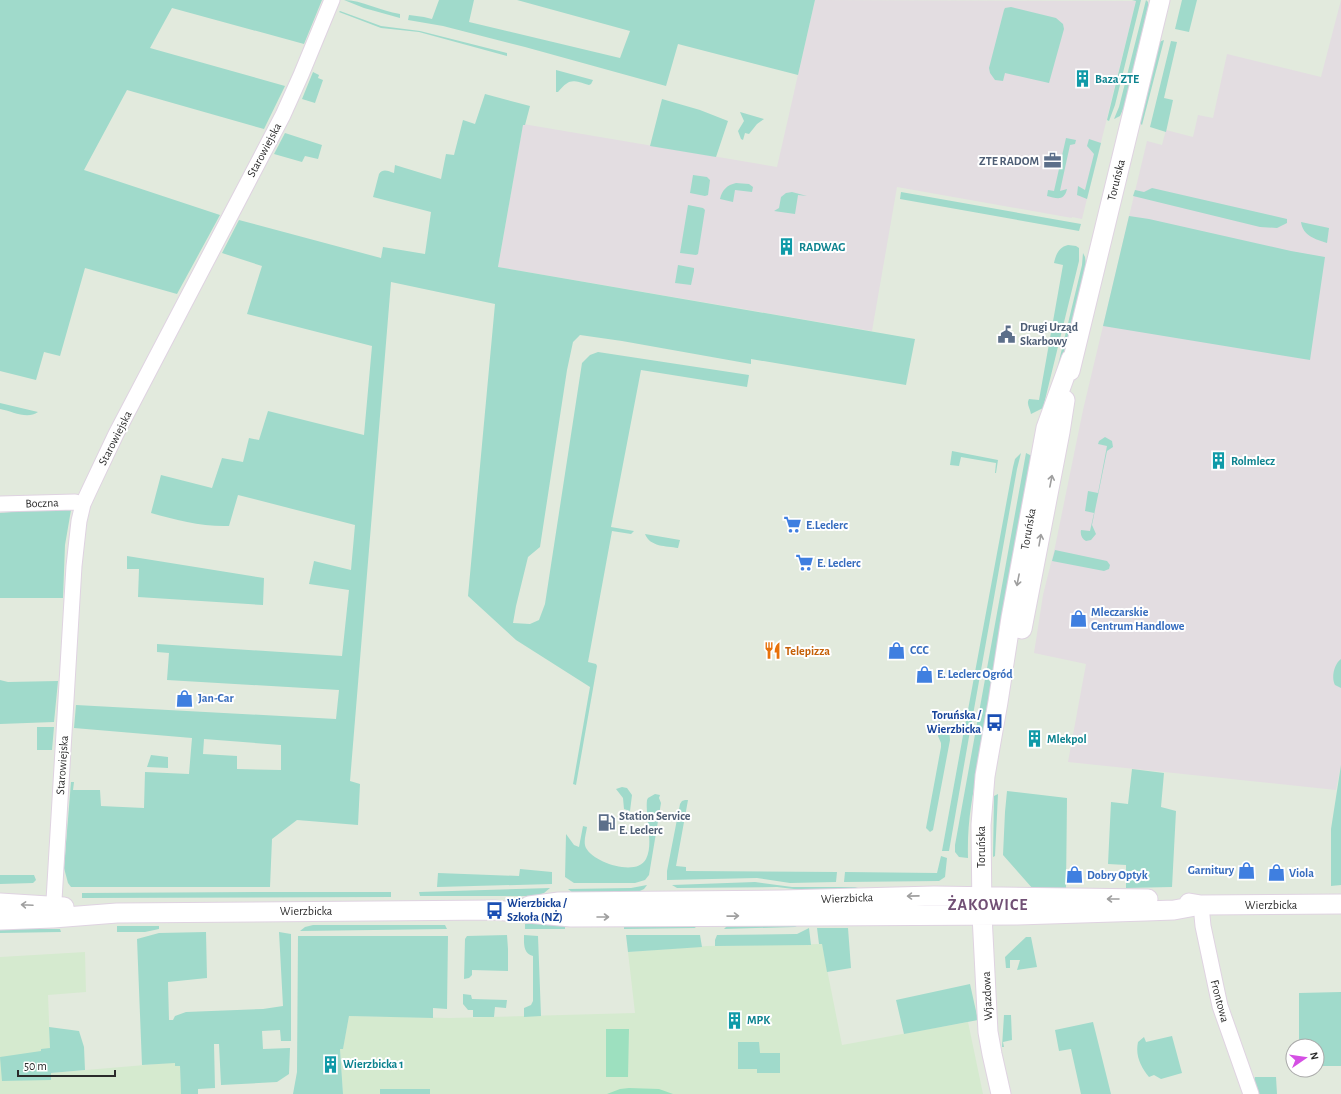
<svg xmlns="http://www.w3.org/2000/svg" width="1341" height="1094" viewBox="0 0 1341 1094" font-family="'Alegreya Sans',sans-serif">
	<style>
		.industrial { fill: #e3dde1 }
		.education { fill: #d5eacf }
		.green { fill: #a0dacb; fill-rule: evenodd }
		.pitch { fill: #9de0bf }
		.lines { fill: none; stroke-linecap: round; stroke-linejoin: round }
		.minor-casing { stroke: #dfd3e1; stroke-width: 17 }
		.tertiary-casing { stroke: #dfd3e1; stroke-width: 21 }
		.minor { stroke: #fff; stroke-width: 15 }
		.tertiary { stroke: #fff; stroke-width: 19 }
		.oneway { stroke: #9f9f9f }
		.labels { text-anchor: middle; stroke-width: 4; stroke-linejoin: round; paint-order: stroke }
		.culture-label { font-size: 12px; font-weight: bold; fill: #0d838f; stroke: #fff; text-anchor: start }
		.street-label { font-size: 12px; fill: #2a2a2a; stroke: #fff }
		.service-label { font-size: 12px; font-weight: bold; fill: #4e5e75; stroke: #fff; text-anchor: start }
		.shop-label { font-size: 12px; font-weight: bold; fill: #366cbe; stroke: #fff; text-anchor: start }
		.food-label { font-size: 12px; font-weight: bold; fill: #c56008; stroke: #fff; text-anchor: start }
		.transit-label { font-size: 12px; font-weight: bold; fill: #164399; stroke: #fff; text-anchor: end }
		.district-label { font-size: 16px; font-weight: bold; letter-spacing: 1px; fill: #715075; stroke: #fff }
	</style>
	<rect width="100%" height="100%" fill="#e2eadd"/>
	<path class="industrial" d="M815,0L1136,1L1082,219L1072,217V218L897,187L872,331L498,267L523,124L777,167Z
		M1341,0V765L1336,790L1068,762L1086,664L1034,653L1043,595L1055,547L1083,410L1147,141L1162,145L1166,130L1193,137L1198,115L1213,118L1227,54L1321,77Z"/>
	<path class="education" d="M822,944L842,1045L968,1022L983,1094H343L340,1049L343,1048L349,1016L450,1018L635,1013L628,952L707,946Z
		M85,952L86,992L48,995L51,1073L180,1062L181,1094H0V957Z"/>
	<path class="green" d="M0,0H322L304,44L172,8L150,48L285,86L264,129L127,90L84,170L220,215L177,294L85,268L60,356L44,352L36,380L0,371Z
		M344,0C362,0 380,11 400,14V18L364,8Z
		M439,0H474L469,22L620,58L630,31L517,0H815L798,75L678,44L666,86L525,47L443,26L408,20L409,15L424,17L432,19Z
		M1132,0H1141L1115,105L1109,121L1107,120L1136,1Z
		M1146,0L1148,2V7L1124,107L1120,116L1114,119L1119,107Z
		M1182,0H1197L1189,32L1175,29Z
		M1011,7L1056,18L1063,24L1064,29L1049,83L1005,73L1003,81L995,80L990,73L989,68L1004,10L1005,8Z
		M340,11L381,26L420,31L507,53V56L419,32L381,28L339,12Z
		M1164,40L1142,125L1139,122L1159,42Z
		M1171,41L1177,42L1164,98L1173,100L1166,132L1150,127Z
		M556,70L593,80L591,84L589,85C572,80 570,78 558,92H556Z
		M313,72L319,75L318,78L323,80L315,103L302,99Z
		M485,94L530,106L525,125H523L498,267L915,339L906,385L751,359V364L622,341L580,335L573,342L567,370L540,547L528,557L516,606L513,623L530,624L539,620L545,604L582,363L590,355L598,352L749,375L747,387L641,370L611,527L634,531L631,534L612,531L588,662L596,664L597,666L576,785L573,784L590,687L516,640L468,596L495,304L391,282L350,781L360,784L358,825L297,820L272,839L270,887H71L68,883L64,868L71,782H74L73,790H100L101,806L144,808L145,772L189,774L192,738L74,728L76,705L336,719L339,690L167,680L169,653L157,652V644L342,656L349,590L309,584L314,561L351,570L355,525L238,495L229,526C203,527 176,520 151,513L161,475L212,488L222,458L243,462L249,438L259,440L268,411L364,435L372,346L247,314L262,266L222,253L239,220L381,258L383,247L425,254L431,212L373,197L379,174C383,168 388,171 394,173L395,165L441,179L446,154L454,155L463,120L475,124ZM204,739L281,745V770L237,769V756L203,754Z
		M662,99L700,110L728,121L716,157L650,146Z
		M740,112L764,119L757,124L749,134L745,133L743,140L741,139L738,131L744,121Z
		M285,133L322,145L318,159L305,156L302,162L274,154Z
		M1066,138L1076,140L1075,144L1070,145L1060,191L1067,189C1064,202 1056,198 1047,196L1048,190L1054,191Z
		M1089,139L1101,143L1087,199L1077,195L1078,186L1085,190L1094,154L1087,146Z
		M693,175L707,177L710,180L708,195L705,196L690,193Z
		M736,183L749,184L753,187L752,192L735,190L733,202L720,199C722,190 727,185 736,183Z
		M1152,188L1287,219V223L1277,228L1260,227L1133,196L1135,190L1144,192Z
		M792,192L807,196L798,195L795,214L774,211L779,208L781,197L786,193Z
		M901,192L1081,224L1079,231L900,199Z
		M688,205L703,208L705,210L698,254L696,255L680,253Z
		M1129,216L1149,219L1291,251L1325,257L1310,360L1103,326Z
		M1301,222L1329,228L1327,243C1315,239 1303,236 1301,222Z
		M1068,245L1076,246L1079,248V261L1043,408L1031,414C1030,408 1026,404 1029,399L1039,400L1063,265L1054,263C1056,254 1059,247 1068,245Z
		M1083,253L1085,257L1086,265L1051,404L1047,411L1082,265Z
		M678,265L694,268V271L691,285L675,283Z
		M0,403L38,412C27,420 12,411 0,409Z
		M1105,437L1112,441L1113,447L1107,451L1092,525L1096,534L1091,540L1086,541C1082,539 1080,534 1081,530L1090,531L1094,513L1085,511L1088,491L1098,493L1107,446L1098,444L1099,441Z
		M952,451L998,460L996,473H995L996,463L961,457L959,466L950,465Z
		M1021,453L1017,469L971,726H965L1013,467L1015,459Z
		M1026,453L1032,456L979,763C972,797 967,823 968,858L959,857L955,852V845Z
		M12,507H67L71,510L65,545L63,598H0V513L11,512Z
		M645,534L680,540L678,548C666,546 650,547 645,534Z
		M1055,550L1107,561L1110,565L1109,569L1104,571L1052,561Z
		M127,556L264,578L263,605L138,597L139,569H127Z
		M1341,659V688L1335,685C1331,678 1334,664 1341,659Z
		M0,680L8,682L58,681L54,722L0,724Z
		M37,727H54L52,750H37Z
		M939,727C947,729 950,732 950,740L933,830L930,832L926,828L941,747V743L938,736Z
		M964,730L970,731L949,851H942Z
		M151,755L168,757V768L147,767Z
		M1341,765V885L1331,886V829Z
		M1132,769L1164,773L1161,807L1176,811L1172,887L1126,888V865L1108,864L1111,802L1128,804Z
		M622,787L627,788L632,795L630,811L624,809L623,798L616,789Z
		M1007,791L1067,798L1066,889H1033L1003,855L1005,812Z
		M655,794L660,795L659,798L661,803L649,875L645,880L635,883H574L565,877L566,834L574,845L579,847L583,826L587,827C586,834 583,842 586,848C594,863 637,877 646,859C654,843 645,818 647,800L648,798Z
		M998,794L995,856L993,857L994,796Z
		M685,800H688L676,866L686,867V871L837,872L836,882L790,883L757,878L667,880V871L680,804L682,801Z
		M941,856L947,858L945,877L939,881L844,882L845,872L937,873Z
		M520,869L552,872V884L437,887L438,873L519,876Z
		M0,875H34L36,880L33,883L0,884Z
		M755,882L792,887H858L852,889L819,892L777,887L677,888L672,885Z
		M647,885L644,889L636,893H573L568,889L631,888Z
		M550,888L544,893L536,896H420L419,892Z
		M272,892H391V897L82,898V893Z
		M804,922L795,927L724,929L728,925Z
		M565,923V929H525V924Z
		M624,924L693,926L696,928L624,929Z
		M313,925H445L447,929L300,931L305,927Z
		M117,926H159V929L145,932H117Z
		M809,928L811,945L715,946V940L717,935L797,934Z
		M817,928H848L851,968L827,972L822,944H819Z
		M0,929H60L61,932L0,933Z
		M206,932L207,978L168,982L169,1020H173L175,1016L186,1012L263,1009L283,1006L279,932L291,934V1041H281L280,1030L262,1031L263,1049L290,1048L289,1074L277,1082L221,1085L219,1044H214L215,1088L198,1089V1094H181L180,1066H175V1063L142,1065L137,939L159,933Z
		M507,935L508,949V971L472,970V975L469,978L464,979L465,939L467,936Z
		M524,935L538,936L541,1016L524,1017V1008L531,1005L533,1001V956C523,953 524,944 524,935Z
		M626,935H700L702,947L628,952Z
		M298,936H448L447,1009L433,1008V1018L349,1016L343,1049H340L343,1094H293L297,1072Z
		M1026,937H1031L1037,967L1017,970L1020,960H1010V968H1006L1005,957Z
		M970,984L978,1020L904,1034L896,1000Z
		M1341,992V1066H1317V1046H1299V993Z
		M463,994L471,995L472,999L507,1000L506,1008L495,1007L494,1017H473V1010H468L463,1004Z
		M1004,1015H1011L1012,1040L1003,1042L1004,1047H1002Z
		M1093,1022L1111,1094H1081L1071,1049L1059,1051L1055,1030Z
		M49,1027L79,1031L84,1047L85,1070L51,1073V1080L2,1081L0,1057L41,1051V1049L50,1048Z
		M1172,1036L1182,1073L1161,1079L1154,1075L1149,1077C1141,1067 1135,1056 1138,1042L1144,1037L1146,1042Z
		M738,1042H759L760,1053H780V1073H757V1069H738Z
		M1255,1077H1276L1277,1094H1259L1254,1080Z
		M380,1089H430V1094H380Z"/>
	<path class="pitch" d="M606,1029H629L628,1077H606Z
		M629,1088L659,1089L673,1094H607L620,1089Z"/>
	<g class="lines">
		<defs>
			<path id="minor" d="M0,504L75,502L83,504
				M1201,905L1203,926L1220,1006L1251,1094
				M53,917L74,566L79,521L83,504L89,491L116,434L283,115L301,75L332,0"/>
			<path id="tertiary" d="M1070,371L1160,0
				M1022,629L1060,432L1065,400
				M0,903L64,907
				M1189,903L1201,905L1341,904
				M529,906L559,902L782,900L934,896L1148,899
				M0,920L53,918L117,913L494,910L571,917L1017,915L1146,911L1174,910L1201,905
				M1001,1094L992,1054L988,1032L982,915L981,825L985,776L998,702L1011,618L1046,428L1071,359"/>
		</defs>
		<use href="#minor" class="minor-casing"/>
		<use href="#tertiary" class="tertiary-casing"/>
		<use href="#minor" class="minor"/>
		<use href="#tertiary" class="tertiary"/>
	</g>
	<defs><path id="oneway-shaft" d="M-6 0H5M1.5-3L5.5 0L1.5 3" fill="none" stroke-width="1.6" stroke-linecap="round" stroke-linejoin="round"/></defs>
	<g class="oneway">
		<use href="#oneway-shaft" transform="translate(1051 481) rotate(-79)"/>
		<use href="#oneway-shaft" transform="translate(1040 540) rotate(-80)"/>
		<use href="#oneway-shaft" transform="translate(1018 580) rotate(101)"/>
		<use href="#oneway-shaft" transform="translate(913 896) rotate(179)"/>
		<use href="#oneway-shaft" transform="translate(1113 899) rotate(-180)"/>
		<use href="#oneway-shaft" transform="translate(27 905) rotate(-177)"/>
		<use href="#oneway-shaft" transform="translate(733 916) rotate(-1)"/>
		<use href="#oneway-shaft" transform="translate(603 917)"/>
	</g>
	<defs>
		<symbol id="building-bare" viewBox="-9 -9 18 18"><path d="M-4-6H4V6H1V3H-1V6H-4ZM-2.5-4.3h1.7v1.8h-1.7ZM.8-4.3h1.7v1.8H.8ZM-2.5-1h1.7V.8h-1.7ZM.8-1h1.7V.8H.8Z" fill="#0f9aa8" stroke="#fff" stroke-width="2.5" paint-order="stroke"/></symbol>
		<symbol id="office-bare" viewBox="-9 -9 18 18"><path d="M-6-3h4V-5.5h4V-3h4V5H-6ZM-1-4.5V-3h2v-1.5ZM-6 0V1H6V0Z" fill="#5c6f8a" stroke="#fff" stroke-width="2.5" paint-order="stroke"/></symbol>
		<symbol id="civic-bare" viewBox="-9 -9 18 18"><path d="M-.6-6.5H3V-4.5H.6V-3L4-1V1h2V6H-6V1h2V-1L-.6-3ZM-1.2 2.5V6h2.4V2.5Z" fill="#5c6f8a" stroke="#fff" stroke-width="2.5" paint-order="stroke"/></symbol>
		<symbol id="supermarket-bare" viewBox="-9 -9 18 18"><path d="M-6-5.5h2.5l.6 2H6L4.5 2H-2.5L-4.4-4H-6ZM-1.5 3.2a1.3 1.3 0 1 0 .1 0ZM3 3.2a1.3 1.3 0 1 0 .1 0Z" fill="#3f7fe0" stroke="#fff" stroke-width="2.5" paint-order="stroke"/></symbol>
		<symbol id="shop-bare" viewBox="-9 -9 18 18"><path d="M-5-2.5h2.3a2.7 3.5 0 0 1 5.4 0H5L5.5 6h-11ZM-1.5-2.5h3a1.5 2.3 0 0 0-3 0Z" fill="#3f7fe0" stroke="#fff" stroke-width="2.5" paint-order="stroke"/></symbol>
		<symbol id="restaurant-bare" viewBox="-9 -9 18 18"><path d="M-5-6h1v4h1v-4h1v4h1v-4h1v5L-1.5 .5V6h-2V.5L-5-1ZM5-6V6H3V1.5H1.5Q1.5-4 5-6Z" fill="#e8710a" stroke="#fff" stroke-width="2.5" paint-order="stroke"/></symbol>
		<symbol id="bus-bare" viewBox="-9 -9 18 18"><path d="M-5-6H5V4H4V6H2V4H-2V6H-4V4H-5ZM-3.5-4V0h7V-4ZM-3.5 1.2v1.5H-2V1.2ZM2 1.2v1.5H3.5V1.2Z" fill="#1a4fb4" stroke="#fff" stroke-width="2.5" paint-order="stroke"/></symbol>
		<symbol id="fuel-bare" viewBox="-9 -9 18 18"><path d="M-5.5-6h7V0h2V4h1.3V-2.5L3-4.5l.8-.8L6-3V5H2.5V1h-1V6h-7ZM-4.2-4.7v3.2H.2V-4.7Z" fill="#5c6f8a" stroke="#fff" stroke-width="2.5" paint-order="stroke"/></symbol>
	</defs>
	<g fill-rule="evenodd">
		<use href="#building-bare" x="1070" y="66" width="25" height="25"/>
		<use href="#office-bare" x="1040" y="148" width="25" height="25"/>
		<use href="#building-bare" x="774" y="234" width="25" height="25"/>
		<use href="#civic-bare" x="994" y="322" width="25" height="25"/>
		<use href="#building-bare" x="1206" y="448" width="25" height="25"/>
		<use href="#supermarket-bare" x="780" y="512" width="25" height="25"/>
		<use href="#supermarket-bare" x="792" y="550" width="25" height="25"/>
		<use href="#shop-bare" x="1066" y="606" width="25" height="25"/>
		<use href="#shop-bare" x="884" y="638" width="25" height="25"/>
		<use href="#restaurant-bare" x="760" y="638" width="25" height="25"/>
		<use href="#shop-bare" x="912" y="662" width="25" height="25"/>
		<use href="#shop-bare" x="172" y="686" width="25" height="25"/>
		<use href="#bus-bare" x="982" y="710" width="25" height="25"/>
		<use href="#building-bare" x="1022" y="726" width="25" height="25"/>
		<use href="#fuel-bare" x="594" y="810" width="25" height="25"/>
		<use href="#shop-bare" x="1234" y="858" width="25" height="25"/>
		<use href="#shop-bare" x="1264" y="860" width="25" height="25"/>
		<use href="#shop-bare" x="1062" y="862" width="25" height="25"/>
		<use href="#bus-bare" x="482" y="898" width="25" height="25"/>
		<use href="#building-bare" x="722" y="1008" width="25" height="25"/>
		<use href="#building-bare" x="318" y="1052" width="25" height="25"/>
	</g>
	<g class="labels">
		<g class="culture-label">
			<text x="1095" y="83">Baza ZTE</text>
			<text x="799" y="251">RADWAG</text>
			<text x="1231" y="465">Rolmlecz</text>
			<text x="1047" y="743">Mlekpol</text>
			<text x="747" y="1024">MPK</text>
			<text x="343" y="1068">Wierzbicka 1</text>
		</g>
		<g class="street-label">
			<text transform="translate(264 150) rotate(-62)" y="4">Starowiejska</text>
			<text transform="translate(1116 180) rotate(-76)" y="4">Toruńska</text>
			<text transform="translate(115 438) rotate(-63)" y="4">Starowiejska</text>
			<text transform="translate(42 503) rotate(-2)" y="4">Boczna</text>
			<text transform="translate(1028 529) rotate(-80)" y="4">Toruńska</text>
			<text transform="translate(62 765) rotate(-86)" y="4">Starowiejska</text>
			<text transform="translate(981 847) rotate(-90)" y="4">Toruńska</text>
			<text transform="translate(847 898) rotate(-2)" y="4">Wierzbicka</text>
			<text x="1271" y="909">Wierzbicka</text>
			<text x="306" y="915">Wierzbicka</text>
			<text transform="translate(987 996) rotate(-93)" y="4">Wjazdowa</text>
			<text transform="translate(1220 1001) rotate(75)" y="4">Frontowa</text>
		</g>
		<g class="service-label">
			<text x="1039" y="165" text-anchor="end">ZTE RADOM</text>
			<text x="1020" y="331">Drugi Urząd<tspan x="1020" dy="14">Skarbowy</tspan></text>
			<text x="619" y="820">Station Service<tspan x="619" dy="14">E. Leclerc</tspan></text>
		</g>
		<g class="shop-label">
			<text x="806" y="529">E.Leclerc</text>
			<text x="817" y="567">E. Leclerc</text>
			<text x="1091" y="616">Mleczarskie<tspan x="1091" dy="14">Centrum Handlowe</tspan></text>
			<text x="910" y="654">CCC</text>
			<text x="937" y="678">E. Leclerc Ogród</text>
			<text x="198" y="702">Jan-Car</text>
			<text x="1234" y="874" text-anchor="end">Garnitury</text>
			<text x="1289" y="877">Viola</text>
			<text x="1087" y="879">Dobry Optyk</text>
		</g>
		<g class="food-label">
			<text x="785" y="655">Telepizza</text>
		</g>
		<g class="transit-label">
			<text x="981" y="719">Toruńska /<tspan x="981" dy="14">Wierzbicka</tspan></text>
			<text x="507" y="907" text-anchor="start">Wierzbicka /<tspan x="507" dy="14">Szkoła (NŻ)</tspan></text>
		</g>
		<g class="district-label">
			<text x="988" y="910">ŻAKOWICE</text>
		</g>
	</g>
	<g transform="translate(1305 1058) rotate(77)"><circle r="19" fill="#ffffff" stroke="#aaaaaa"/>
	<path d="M0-3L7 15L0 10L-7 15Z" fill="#d550e4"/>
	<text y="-6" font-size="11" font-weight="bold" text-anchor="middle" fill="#2a2a2a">N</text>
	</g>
	<path d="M18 1070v6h97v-6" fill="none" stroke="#2a2a2a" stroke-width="2"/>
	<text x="24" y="1070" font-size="12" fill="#2a2a2a" stroke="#ffffff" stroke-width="3" paint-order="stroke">50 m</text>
</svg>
